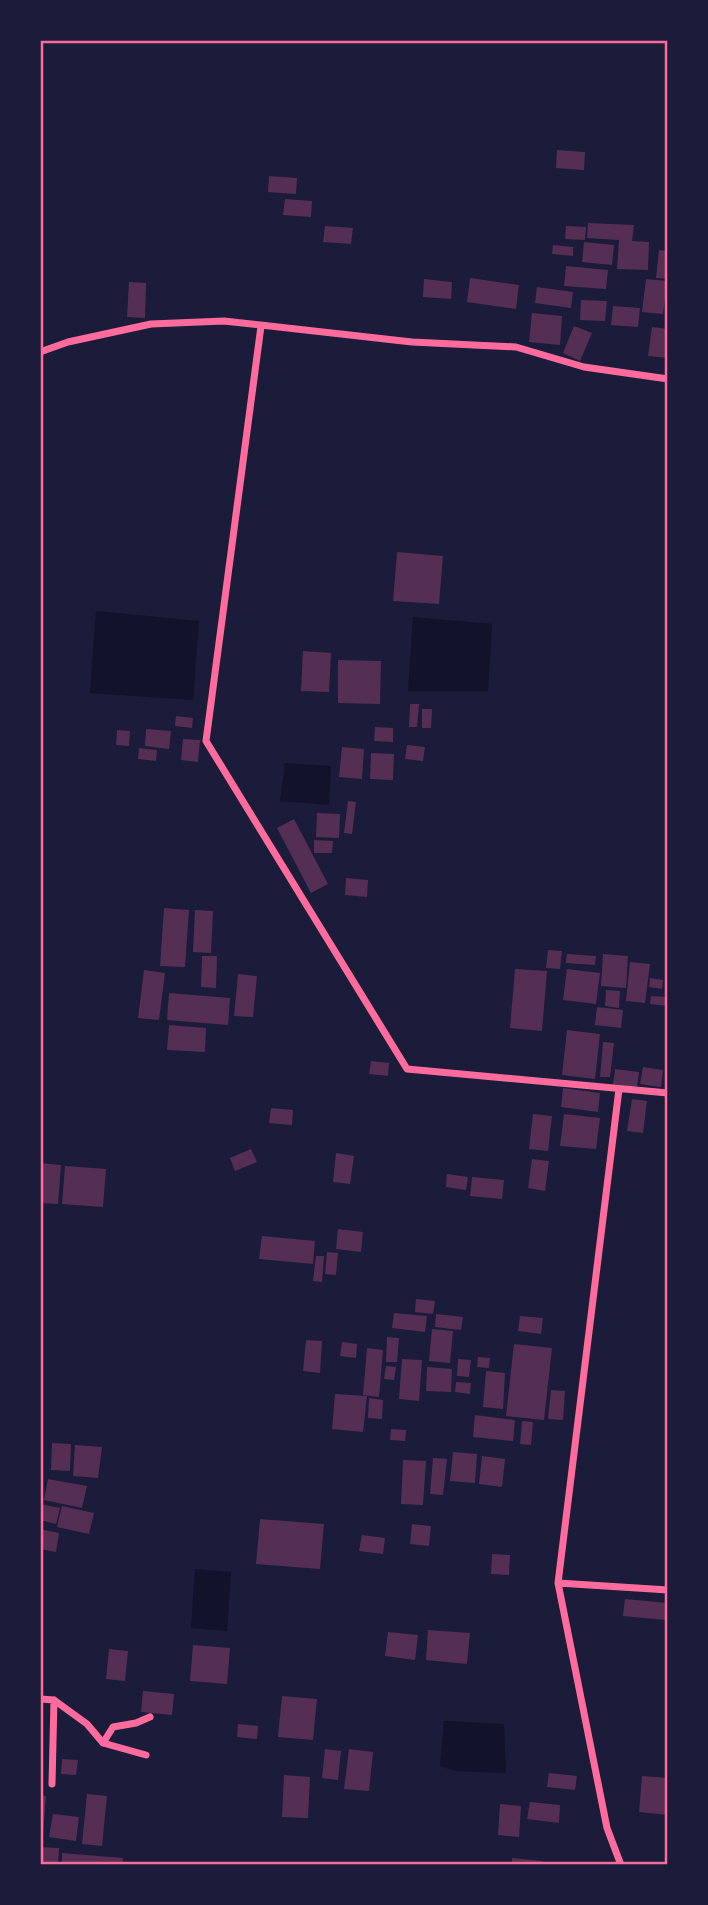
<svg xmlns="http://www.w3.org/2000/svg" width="708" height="1905" viewBox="0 0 708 1905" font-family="Overpass,sans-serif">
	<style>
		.water { fill: #12122b }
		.building { fill: #542f53 }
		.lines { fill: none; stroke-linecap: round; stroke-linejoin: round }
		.minor { stroke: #ff6b9d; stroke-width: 7 }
		.neatline { fill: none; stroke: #ff6b9d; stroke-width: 2.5 }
	</style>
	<rect width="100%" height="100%" fill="#1b1b3a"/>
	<path class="water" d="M96,611L199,621L193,700L90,693Z
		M413,617L492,624L488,691H408Z
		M285,763L331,766L329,805L280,801Z
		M195,1569L231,1572L227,1631L191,1628Z
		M444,1721L504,1724L506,1773L455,1771L440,1766Z"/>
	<path class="building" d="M557,150L585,152L584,170L556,168Z
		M269,176L297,178L296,194L268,192Z
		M285,199L312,201L311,217L283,215Z
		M588,223L634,225L632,241L649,242L648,270L617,269L619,240L587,238Z
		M325,226L353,228L351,244L323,242Z
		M566,226L586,227L585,240L565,239Z
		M584,242L614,245L612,265L582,262Z
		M553,245L573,247V256L552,254Z
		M659,250L668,251V279L656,278Z
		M566,266L608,270L606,289L564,286Z
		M470,278L519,285L516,309L467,302Z
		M424,279L452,282L451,299L423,297Z
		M646,279L667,281L663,314L642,312Z
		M129,282L146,283L145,318L127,317Z
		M537,287L573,292L571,308L535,303Z
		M581,300L607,301L605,321L580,320Z
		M613,306L640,308L638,327L611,325Z
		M532,313L562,316L560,345L529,342Z
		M574,326L592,333L580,361L563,353Z
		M652,327L668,329V358L648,356Z
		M397,552L443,556L439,604L393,601Z
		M303,651L331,653L329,692L301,691Z
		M338,660L381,661L380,704L338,703Z
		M410,704H419L417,727H409Z
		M422,709H432L431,728H422Z
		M176,716L193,718L192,728L175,726Z
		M375,727L393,728V742L374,741Z
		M146,729L171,731L169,749L145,746Z
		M117,730L130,731L129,746L116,745Z
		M183,739L200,740L198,762L181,760Z
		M407,745L425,747L423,761L405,759Z
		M342,747L364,749L362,779L339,777Z
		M139,748L157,750L156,761L138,759Z
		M371,753L394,754L393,780L370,779Z
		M348,801L356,802L352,834L344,833Z
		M317,813L340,814L339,838L316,837Z
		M294,819L328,884L311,893L277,828Z
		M314,840L333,841L332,853H314Z
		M346,878L368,880L367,897L345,895Z
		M164,908L189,910L185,967L160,966Z
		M195,910L213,911L211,953L193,952Z
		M548,950L562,951L560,969L546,968Z
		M567,954L596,956L595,965L566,963Z
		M603,954L628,956L626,988L601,986Z
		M202,956H217L216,988L201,987Z
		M630,962L650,964L645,1003L626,1001Z
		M515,969L547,971L542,1031L510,1028Z
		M567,969L600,973L596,1004L563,1000Z
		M144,970L165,973L159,1020L138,1018Z
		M238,974L257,976L253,1017L234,1016Z
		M650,978L663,980L662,989L649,987Z
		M606,990L620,991L619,1008L605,1006Z
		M169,993L230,998L228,1025L167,1020Z
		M651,996L668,997V1006L650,1004Z
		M597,1007L623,1010L621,1028L595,1025Z
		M169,1025L206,1028L205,1052L167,1050Z
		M567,1030L600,1034L595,1079L562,1075Z
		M603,1042L614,1043L610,1077H600Z
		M371,1061L389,1063L388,1076L369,1074Z
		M643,1067L663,1070L661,1087L640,1084Z
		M615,1069L639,1072L637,1087L613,1084Z
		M563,1088L600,1093L598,1112L561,1107Z
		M632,1099L647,1101L643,1133L627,1131Z
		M271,1108L293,1110L292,1125L269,1123Z
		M533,1114L552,1116L548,1151L529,1149Z
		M564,1114L600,1118L596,1149L560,1146Z
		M251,1149L257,1162L235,1171L230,1158Z
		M336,1153L354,1156L350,1184L333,1182Z
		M532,1159L549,1161L545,1191L528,1188Z
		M40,1163L61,1165L58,1204L40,1203Z
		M65,1166L106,1169L103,1207L62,1204Z
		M447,1174L468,1177L466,1190L446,1187Z
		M472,1177L504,1180L502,1199L470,1196Z
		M338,1229L363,1232L361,1252L336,1249Z
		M262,1236L315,1241L313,1264L259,1259Z
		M327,1252L338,1253L336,1275L325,1274Z
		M316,1256H324L322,1282L313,1281Z
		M416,1299L435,1301L433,1314L415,1312Z
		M394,1313L427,1316L425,1332L392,1328Z
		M436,1314L463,1317L461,1330L435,1327Z
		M520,1316L543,1318L541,1334L518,1331Z
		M432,1329L453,1331L450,1363L429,1361Z
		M387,1337L399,1338L397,1362H386Z
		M306,1340L322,1341L320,1373L303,1371Z
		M342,1342L357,1344L356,1358L340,1356Z
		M514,1344L552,1348L544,1420L506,1416Z
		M367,1348L383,1350L379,1397L363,1395Z
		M478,1357L490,1358L489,1368L477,1367Z
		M402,1359L422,1360L419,1401L399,1399Z
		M458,1359L471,1360L469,1377L457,1376Z
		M386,1366L396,1367L394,1380L384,1379Z
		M427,1367L452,1369L451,1392L426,1391Z
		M486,1371L505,1373L503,1409L483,1407Z
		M456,1382L471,1383L470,1394L455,1392Z
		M551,1390L565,1391L563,1420L548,1419Z
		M335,1394L367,1396L363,1432L332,1429Z
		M369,1398L383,1400L382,1419L368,1418Z
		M475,1415L515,1420L513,1441L473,1437Z
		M522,1421L533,1422L531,1445L520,1444Z
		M391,1429L406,1430L405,1441L390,1440Z
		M52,1443L71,1444L70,1471L51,1470Z
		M75,1445L102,1447L98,1478L73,1476Z
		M453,1452L477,1454L475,1483L450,1481Z
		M482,1456L505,1459L502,1487L479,1484Z
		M433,1458L447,1459L443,1495L430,1494Z
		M403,1460L426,1461L423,1505L401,1504Z
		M48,1479L87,1486L82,1508L44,1500Z
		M40,1504L60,1508L56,1524L40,1520Z
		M62,1506L94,1513L89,1534L57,1527Z
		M260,1519L324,1524L320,1569L256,1564Z
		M412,1524L431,1526L429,1546L410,1544Z
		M40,1529L59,1533L56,1552L40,1549Z
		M362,1535L385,1538L383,1554L359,1551Z
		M492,1554L510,1555L509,1575L491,1574Z
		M625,1599L667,1603L666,1620L623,1616Z
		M428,1630L470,1633L467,1664L426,1660Z
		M388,1632L418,1635L415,1660L385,1656Z
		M193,1645L230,1648L227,1684L190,1681Z
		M109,1649L128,1651L125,1681L106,1679Z
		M143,1691L174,1694L172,1715L141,1712Z
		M282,1696L317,1699L313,1740L278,1737Z
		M238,1724L258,1726L257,1739L237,1737Z
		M325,1749L341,1751L338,1780L322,1778Z
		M349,1749L373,1752L369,1791L344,1789Z
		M62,1759L78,1760L76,1775L61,1774Z
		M549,1773L577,1776L575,1790L547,1787Z
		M284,1775L310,1777L308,1818L282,1817Z
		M642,1776L668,1778V1815L639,1812Z
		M87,1794L107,1796L102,1846L82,1844Z
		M40,1795L46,1796L43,1836H40Z
		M530,1802L560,1805L559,1823L527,1819Z
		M500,1804L521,1806L519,1837L498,1835Z
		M53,1814L79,1817L76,1841L49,1837Z
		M40,1847L59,1848L58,1865H40Z
		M62,1853L123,1858L122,1865H62Z
		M512,1858L542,1861L541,1865H512Z"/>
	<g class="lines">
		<path class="minor" d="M261,326L206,741L407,1069L668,1093
			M40,352L68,342L151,324L224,321L412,342L516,347L584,367L668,379
			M619,1089L558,1583L607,1828L621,1865
			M558,1583L668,1590
			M40,1699L54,1700L52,1784
			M54,1700L87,1724L103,1743L146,1755
			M103,1743L113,1727L136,1723L150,1717"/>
	</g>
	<rect width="708" height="1905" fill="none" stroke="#1b1b3a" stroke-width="84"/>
	<rect x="42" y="42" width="624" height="1821" class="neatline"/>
</svg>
